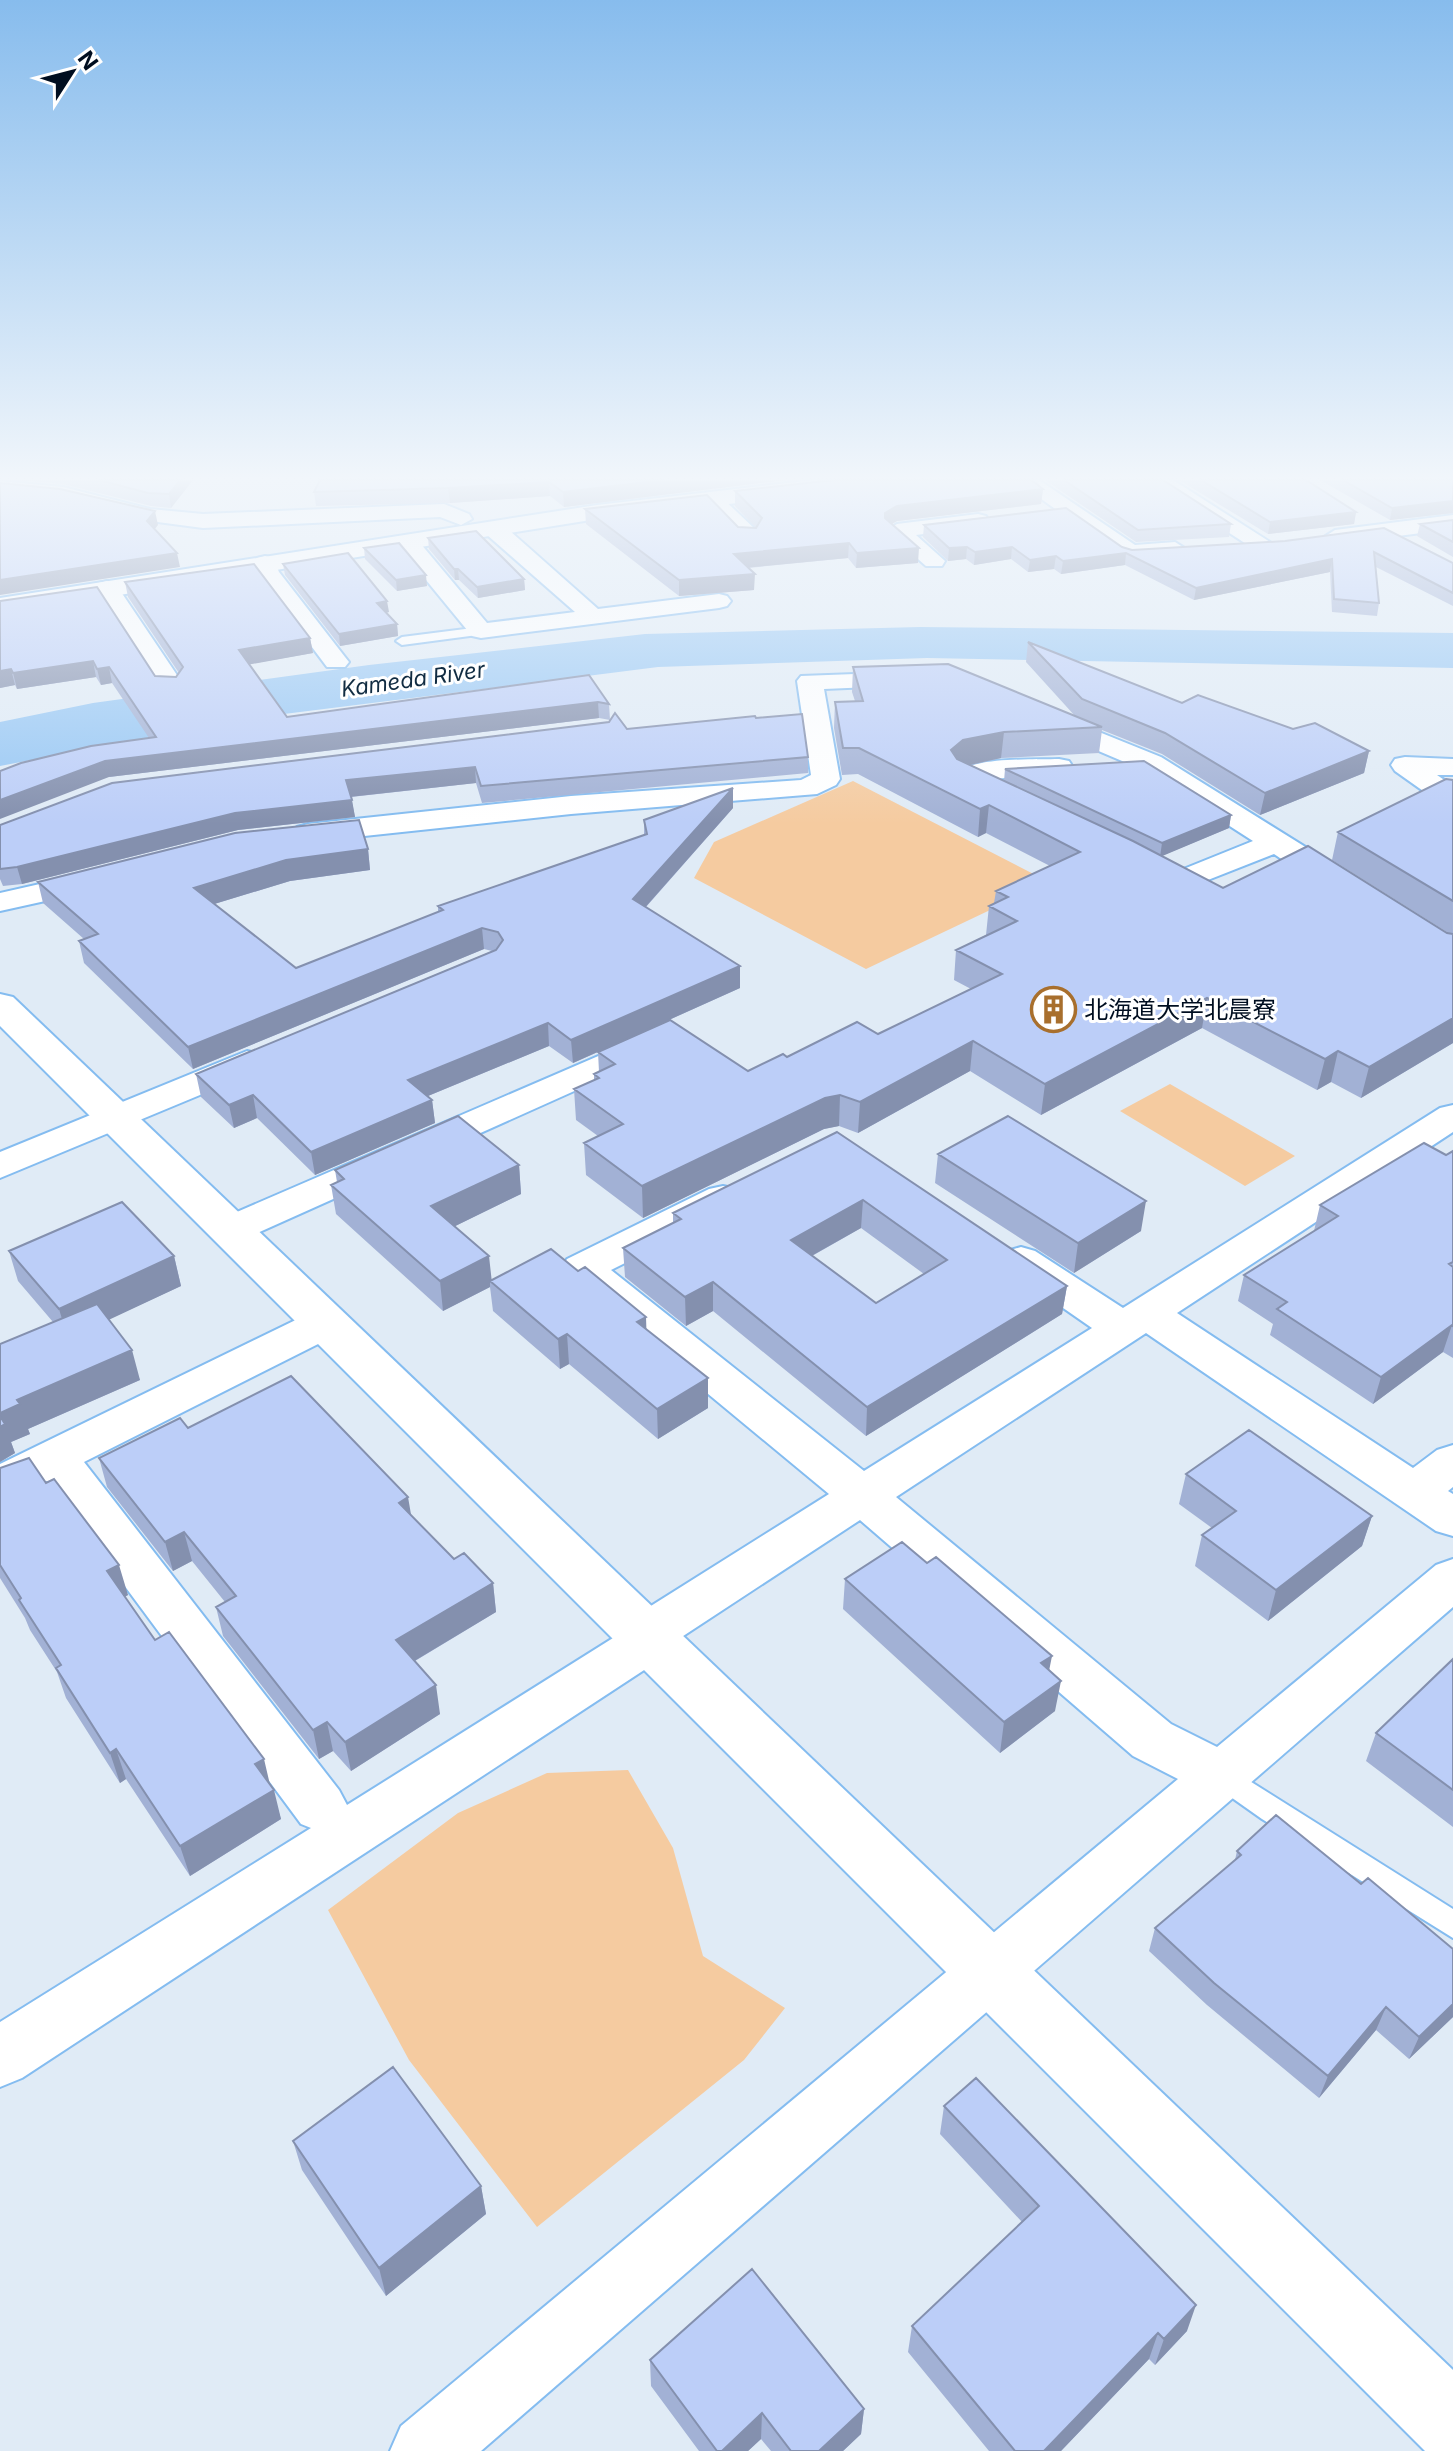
<svg xmlns="http://www.w3.org/2000/svg" width="1453" height="2451" viewBox="0 0 1453 2451" font-family="Inter,'Noto Sans JP',sans-serif">
	<style>
		.green { fill: #f5cba0 }
		.water { fill: #97c7f4 }
		.lines { fill: none; stroke-linecap: round; stroke-linejoin: round }
		.service-casing { stroke: #84bcf0; stroke-width: 4 }
		.minor-casing { stroke: #84bcf0; stroke-width: 4 }
		.tertiary-casing { stroke: #84bcf0; stroke-width: 4 }
		.secondary-casing { stroke: #84bcf0; stroke-width: 4 }
		.service { fill: #fff; fill-rule: evenodd }
		.minor { fill: #fff; fill-rule: evenodd }
		.tertiary { fill: #fff; fill-rule: evenodd }
		.secondary { fill: #fff; fill-rule: evenodd }
		.wall { fill: #a2b1d5; fill-rule: evenodd }
		.shaded-wall { fill: #8490ae }
		.building { fill: #bccef8; stroke: #8490ae; stroke-width: 2; fill-rule: evenodd }
		.labels { text-anchor: middle; stroke-width: 6; stroke-linejoin: round; paint-order: stroke }
		.far-water-label { font-size: 22px; font-style: italic; fill: #112c42; stroke: #fff }
		.poi-label { font-size: 24px; fill: #000e20; stroke: #fff; text-anchor: start }
	</style>
	<rect width="100%" height="100%" fill="#e0ebf6"/>
	<path class="green" d="M853,781L1049,882L866,969L694,878L714,842Z
		M1170,1084L1295,1156L1245,1186L1120,1111Z
		M628,1770L673,1848L703,1956L785,2008L744,2060L537,2227L409,2060L328,1910L458,1813L547,1773Z"/>
	<path class="water" d="M920,627L1453,633V668L927,658L658,667L245,719L0,766V722L93,703L369,665L645,634Z"/>
	<g class="lines">
		<defs>
			<path id="service" d="M481,627L485,628V634L402,645L396,641L402,637Z
				M1221,1763L1453,1909V1938L1262,1819L1211,1783L1207,1775L1211,1767Z"/>
			<path id="minor" d="M1015,480H1039L1135,545L1175,542L1186,549L1175,556L1122,557Z
				M1148,480H1173L1273,544L1262,551L1254,549Z
				M0,481L63,487L150,509L203,514L444,504L469,514L472,519L461,525L440,517L203,528L150,521L63,499L0,493Z
				M711,492L718,494L756,530L759,535L756,540H740L704,502L700,498Z
				M978,514L986,516L989,521L986,526L916,535L945,561L942,566H926L886,531L897,524Z
				M1453,515V529L1335,544L1324,537L1335,530Z
				M494,522L502,524L598,609L719,594L727,596L731,601L727,606L719,608L481,638L472,636L399,547L396,542L399,537H415L487,623L575,612L486,534L483,529Z
				M265,556L273,558L279,572L345,657L349,662L345,667H327L260,578L254,563L257,558Z
				M107,581L115,583L183,684L179,690H161L157,684L95,588L99,583Z
				M909,672L918,675L922,680L918,685L824,689L840,779L836,785L817,794L571,814L308,842L297,839L293,833L297,827L308,824L571,796L801,780L811,775L797,681L801,676Z
				M1052,713L1161,757L1352,876L1357,883L1352,890C1325,896 1296,868 1274,854L1180,891L1139,874L1135,867L1139,860L1150,858L1181,870L1253,841L1141,769L1042,727L1039,721L1042,715Z
				M1405,757L1453,759V775H1437L1453,786V808L1443,805L1395,771L1391,765L1395,759Z
				M1059,759L1069,761L1073,767L1069,773L993,779L1009,787L1013,793L1009,799L999,802L989,799L956,783L952,777C966,756 1034,760 1059,759Z
				M93,872L104,874L109,881L104,888L0,911V893Z
				M647,1035L659,1039L665,1046L659,1053L244,1239L230,1243L216,1239L210,1230L216,1221Z
				M247,1051L260,1054L265,1062L260,1070L0,1178V1152Z
				M1453,1105V1132L1177,1313L1413,1468L1437,1450L1453,1445V1487L1448,1491L1453,1494V1536L1436,1531L1146,1333L896,1497L1171,1724L1217,1747L1436,1565L1453,1559V1607L481,2451H390L401,2426L1178,1779L1133,1756L860,1520L674,1642L667,1655L22,2078L0,2087V2022L311,1828L301,1824L47,1481L0,1501V1464L310,1313L325,1309L340,1313L346,1323L340,1333L84,1462L339,1790L347,1805L621,1633L627,1621L829,1494L567,1277L561,1268L567,1259L709,1189L723,1186L737,1189L743,1198L737,1207L611,1270L864,1471L1092,1328L1007,1269L1001,1260L1007,1251L1021,1247L1035,1251L1123,1308L1440,1108Z"/>
			<path id="tertiary" d="M0,994L13,997L1453,2370V2451H1425L0,1026Z"/>
			<path id="secondary" d="M813,480H888L877,487L597,519L0,614V598L597,505Z"/>
		</defs>
		<use href="#service" class="service-casing"/>
		<use href="#minor" class="minor-casing"/>
		<use href="#tertiary" class="tertiary-casing"/>
		<use href="#secondary" class="secondary-casing"/>
		<use href="#service" class="service"/>
		<use href="#minor" class="minor"/>
		<use href="#tertiary" class="tertiary"/>
		<use href="#secondary" class="secondary"/>
	</g>
	<path class="wall" d="M18,480H193L171,508L151,506L63,484Z
		M320,480H785L564,507L550,496L450,503L316,506L314,492Z
		M1045,480H1163L1231,524L1229,537L1136,542Z
		M1179,480H1306L1356,512L1354,524L1268,534Z
		M1320,480H1453V513L1390,520Z
		M1043,489L1041,504L897,521L892,524L918,563L856,568L848,558L748,568L754,590L679,596L586,524L585,509L738,527L756,528L735,506V491Z
		M1453,520V557L1417,536L1420,524Z
		M924,525L1122,547L1132,550L1285,541L1453,563V606L1376,567L1379,603L1377,616L1332,612L1330,572L1194,600L1125,565L1061,574L1054,569L1028,572L1011,559L974,565L966,559L948,561L923,537Z
		M428,538L524,579L525,590L478,598L459,580H455L429,549Z
		M364,548L427,586L397,591L365,559Z
		M283,564L389,612L386,613L397,624L398,636L340,646L285,575Z
		M125,582L310,638L313,653L249,664L287,717L589,675L609,704L610,720L599,718L109,777L149,738L112,683L101,685L96,677L17,689L15,685L0,688V601L155,676L176,677L179,673L128,597Z
		M1028,642L1182,703L1293,729L1369,751L1364,773L1260,815L1162,754L1102,730L1099,753L1001,758L971,765L1004,781L1005,769L1231,815L1229,828L1161,856L1223,888L1450,934L1332,860L1338,832L1453,780V1043L1361,1098L1331,1082L1317,1090L1202,1028L1041,1115L970,1071L858,1133L839,1126L824,1129L643,1218L586,1175L584,1143L598,1136L576,1120L574,1089L594,1080V1074L599,1072L598,1052L573,1063L549,1046L428,1096L432,1100L435,1123L315,1175L257,1118L234,1128L201,1097L196,1074L492,951L484,949L193,1069L84,963L79,941L84,939L43,903L38,882L368,849L370,870L290,881L214,904L296,968L438,912V906L644,835V820L733,808L646,907L740,966V988L611,1046L748,1071L787,1057L878,1034L971,989L954,980L956,950L986,935L989,906L994,903L996,891L1050,866L986,833L978,837L858,774L842,775L834,728L835,702L855,701L852,692L853,667L1075,716L1026,662Z
		M756,718L808,757V773L482,803L476,783L351,797L355,817L238,830L22,884L3,886L0,879V825L627,729Z
		M837,1132L1067,1286L1062,1314L866,1436L713,1311L686,1326L625,1277L623,1248L673,1223V1213ZM861,1228L924,1274L876,1303L812,1256Z
		M1453,1151V1358L1443,1352L1373,1404L1270,1335L1273,1324L1238,1301L1244,1275L1314,1231L1320,1205L1446,1155Z
		M938,1154L1141,1231L1074,1273L935,1183Z
		M519,1165L521,1194L455,1226L492,1280L578,1271L646,1317V1329L708,1408L658,1439L569,1364L560,1369L493,1311L490,1287L443,1311L336,1214L331,1185L337,1182L335,1170Z
		M9,1251L174,1256L181,1286L109,1319L140,1380L28,1429L30,1434L11,1442L15,1453L0,1462L53,1322L18,1281Z
		M188,1428L411,1515L454,1559L493,1583L496,1612L415,1661L440,1714L351,1771L333,1751L319,1759L223,1636L216,1607L225,1602L192,1561L173,1571L107,1487L99,1458Z
		M0,1468L46,1483L128,1595L125,1597L155,1640L270,1785L281,1819L190,1876L126,1779L120,1783L66,1698L57,1672L30,1630L25,1618L0,1578Z
		M1186,1474L1372,1516L1362,1546L1268,1621L1195,1566L1202,1535L1212,1528L1179,1504Z
		M845,1579L1055,1711L1000,1753L843,1609Z
		M1453,1659V1827L1366,1761L1376,1733Z
		M1237,1851L1361,1884L1453,1949V2017L1409,2059L1376,2030L1319,2098L1207,2005L1149,1951L1155,1928L1235,1860Z
		M944,2106L1187,2331L1155,2365L1149,2359L1061,2451H989L908,2352L912,2326L1022,2222L940,2134Z
		M293,2141L481,2186L486,2214L386,2296L302,2170Z
		M650,2360L864,2409L861,2434L843,2451H771L761,2439L748,2451H699L651,2386Z"/>
	<path class="shaded-wall" d="M180,480H193L171,508L169,494Z
		M664,480H785L564,507L563,492Z
		M549,482L550,496L450,503L448,488Z
		M1043,489L1041,504L897,521L884,528L885,513L897,506Z
		M1453,501V513L1390,520L1392,508Z
		M155,511L158,525L150,535L147,521Z
		M1356,512L1354,524L1268,534L1270,522Z
		M849,543L848,558L734,569V554Z
		M967,547L966,559L948,561L949,548Z
		M1012,547L1011,559L974,565L975,552Z
		M919,548L918,563L856,568L857,553Z
		M177,553L180,567L0,595V580Z
		M1126,553L1125,565L1061,574L1063,561Z
		M1056,556L1054,569L1028,572L1030,560Z
		M1332,559L1330,572L1194,600L1196,588Z
		M454,569H458L459,580H455Z
		M755,574L754,590L679,596V580Z
		M426,575L427,586L397,591L396,580Z
		M524,579L525,590L478,598L477,587Z
		M387,601L389,612L379,614L377,603Z
		M397,624L398,636L340,646L339,634Z
		M310,638L313,653L241,666L239,650Z
		M93,661L96,677L17,689L13,673Z
		M109,667L112,683L101,685L97,669Z
		M11,669L15,685L0,688V671Z
		M598,702L599,718L109,777L0,819V800L105,761Z
		M1004,732L1001,758L961,767L951,750L963,740Z
		M1369,751L1364,773L1260,815L1265,793Z
		M475,767L476,783L349,797L346,780Z
		M733,788V808L634,920L633,899Z
		M352,800L355,817L238,830L22,884L17,867L235,813Z
		M989,805L986,833L978,837L980,809Z
		M1231,815L1229,828L1160,857L1162,843Z
		M368,849L370,870L290,881L198,909L194,888L286,860Z
		M482,928L484,949L193,1069L188,1047Z
		M740,966V988L573,1063L571,1040Z
		M1207,998L1202,1028L1041,1115L1045,1084Z
		M1453,1018V1043L1361,1098L1369,1067Z
		M548,1023L549,1046L411,1103L408,1080Z
		M973,1041L970,1071L858,1133L860,1102Z
		M1338,1051L1331,1082L1317,1090L1325,1059Z
		M253,1095L257,1118L234,1128L229,1105Z
		M840,1095L839,1126L824,1129L643,1218L642,1186L825,1098Z
		M432,1100L435,1123L315,1175L311,1152Z
		M519,1165L521,1194L435,1236L431,1206Z
		M863,1200L861,1228L790,1268L791,1240Z
		M1146,1201L1141,1231L1074,1273L1078,1243Z
		M174,1256L181,1286L68,1339L59,1309Z
		M489,1256L492,1283L490,1281V1287L443,1311L440,1281Z
		M713,1282V1311L686,1326L685,1297Z
		M1067,1286L1062,1314L866,1436L867,1407Z
		M646,1317L647,1347L637,1322Z
		M1452,1325L1443,1352L1373,1404L1381,1377Z
		M567,1334L569,1364L560,1369L558,1339Z
		M132,1350L140,1380L28,1429L30,1434L11,1442L15,1453L0,1462V1413L17,1400Z
		M708,1378V1408L658,1439L657,1409Z
		M408,1497L413,1526L399,1503Z
		M1372,1516L1362,1546L1268,1621L1276,1590Z
		M184,1532L192,1561L173,1571L165,1542Z
		M119,1565L128,1595L116,1601L107,1571Z
		M493,1583L496,1612L401,1669L396,1640Z
		M1052,1656L1046,1686L1041,1663Z
		M1061,1681L1055,1711L1000,1753L1004,1722Z
		M436,1685L440,1714L351,1771L345,1742Z
		M327,1722L333,1751L319,1759L313,1730Z
		M116,1749L126,1779L120,1783L110,1753Z
		M264,1759L271,1789L255,1764Z
		M274,1790L281,1819L190,1876L180,1846Z
		M1453,2004V2017L1409,2059L1419,2037Z
		M1386,2007L1376,2030L1319,2098L1328,2076Z
		M481,2186L486,2214L386,2296L379,2268Z
		M1196,2305L1187,2331L1155,2365L1164,2339Z
		M1158,2333L1149,2359L1061,2451H1044Z
		M864,2409L861,2434L843,2451H819Z
		M762,2413L761,2439L748,2451H722Z"/>
	<path class="building" d="M99,480H180L169,494L148,493Z
		M320,480H664L563,492L549,482L448,488L314,492Z
		M834,480H1031L1043,489L897,506L885,513V518L919,548L857,553L849,543L734,554L755,574L679,580L585,509L707,495L738,527L756,528L762,518L735,491Z
		M1064,480H1163L1231,524L1138,530Z
		M1201,480H1306L1356,512L1270,522Z
		M1343,480H1453V501L1392,508Z
		M0,483L60,489L155,511L147,521L177,553L0,580Z
		M1066,508L1122,547L1132,550L1285,541L1384,528L1453,563V593L1374,552L1379,603L1334,599L1332,559L1196,588L1126,553L1063,561L1056,556L1030,560L1012,547L975,552L967,547L949,548L924,525Z
		M1453,520V542L1420,524Z
		M476,531L524,579L477,587L458,569H454L428,538Z
		M399,543L426,575L396,580L364,548Z
		M348,553L387,601L377,603L397,624L339,634L283,564Z
		M254,564L310,638L239,650L287,717L589,675L609,704L598,702L105,761L0,800V771L21,763L91,746L156,737L109,667L97,669L93,661L13,673L11,669L0,671V601L97,587L155,676L176,677L183,667L125,582Z
		M1028,642L1182,703L1198,695L1293,729L1315,723L1369,751L1265,793L1165,733L1082,699Z
		M948,664L1102,727L1004,732L963,740L951,750L957,759L1133,841L1223,888L1308,846L1447,933L1453,934V1018L1369,1067L1338,1051L1325,1059L1207,998L1045,1084L973,1041L860,1102L840,1095L825,1098L642,1186L584,1143L623,1124L574,1089L599,1078L594,1074L615,1064L598,1052L670,1020L748,1071L783,1054L787,1057L857,1022L878,1034L1002,974L956,950L1017,921L989,906L1008,897L996,891L1080,852L989,805L980,809L859,748H843L835,702L863,701L853,667Z
		M615,713L627,729L755,716L756,718L802,714L808,757L481,786L475,767L346,780L352,800L235,813L17,867L0,869V825L112,783L609,722Z
		M1144,761L1231,815L1162,843L1005,769Z
		M1446,779L1453,780V901L1338,832Z
		M733,788L633,899L740,966L571,1040L548,1023L408,1080L432,1100L311,1152L253,1095L229,1105L196,1074L496,950L503,940L498,932L482,928L188,1047L79,941L98,934L38,882L235,833L359,820L368,849L286,860L194,888L296,968L443,910L438,906L647,834L644,820Z
		M458,1116L519,1165L431,1206L489,1256L440,1281L331,1185L344,1179L335,1170Z
		M1008,1116L1146,1201L1078,1243L938,1154Z
		M837,1132L1067,1286L867,1407L713,1282L685,1297L623,1248L681,1219L673,1213ZM863,1200L947,1260L876,1303L791,1240Z
		M1424,1143L1446,1155L1453,1151V1262L1449,1264L1453,1267V1326L1452,1325L1381,1377L1277,1309L1287,1302L1244,1275L1338,1216L1320,1205Z
		M122,1202L174,1256L59,1309L9,1251Z
		M551,1249L578,1271L585,1267L646,1317L637,1322L708,1378L657,1409L567,1334L558,1339L490,1281Z
		M97,1304L132,1350L17,1400L20,1404L0,1413V1344Z
		M291,1376L408,1497L399,1503L454,1559L464,1553L493,1583L396,1640L436,1685L345,1742L327,1722L313,1730L216,1607L236,1596L184,1532L165,1542L99,1458L180,1418L188,1428Z
		M0,1416L5,1424L0,1427Z
		M1249,1430L1372,1516L1276,1590L1202,1535L1236,1511L1186,1474Z
		M29,1458L46,1483L54,1479L119,1565L107,1571L155,1640L169,1632L264,1759L255,1764L274,1790L180,1846L116,1749L110,1753L56,1668L61,1665L19,1600L21,1598L0,1565V1468Z
		M902,1542L927,1563L936,1557L1052,1656L1041,1663L1061,1681L1004,1722L845,1579Z
		M1453,1659V1790L1376,1733Z
		M1276,1815L1361,1884L1368,1878L1453,1949V2004L1419,2037L1386,2007L1328,2076L1214,1983L1155,1928L1241,1855L1237,1851Z
		M393,2067L481,2186L379,2268L293,2141Z
		M976,2078L1196,2305L1164,2339L1158,2333L1044,2451H1015L912,2326L1039,2206L944,2106Z
		M752,2269L864,2409L819,2451H791L762,2413L722,2451H717L650,2360Z"/>
	<linearGradient id="sky" x2="0" y2="1"><stop stop-color="#87bced"/><stop offset="0.58" stop-color="#f1f6fb"/><stop offset="1" stop-color="#f1f6fb" stop-opacity="0"/></linearGradient>
	<rect width="1453" height="824" fill="url(#sky)"/>
	<defs>
		<symbol id="building-ring" viewBox="-11 -11 22 22"><circle r="9.5" fill="#fff" stroke="#a86f2d" stroke-width="1.5"/><path d="M-4-6H4V6H1V3H-1V6H-4ZM-2.5-4.3h1.7v1.8h-1.7ZM.8-4.3h1.7v1.8H.8ZM-2.5-1h1.7V.8h-1.7ZM.8-1h1.7V.8H.8Z" fill="#a86f2d"/></symbol>
	</defs>
	<g fill-rule="evenodd">
		<use href="#building-ring" x="1028" y="984" width="51" height="51"/>
	</g>
	<g class="labels">
		<g class="far-water-label">
			<text transform="translate(413 679) rotate(-8)" y="8">Kameda River</text>
		</g>
		<g class="poi-label">
			<text x="1084" y="1018">北海道大学北晨寮</text>
		</g>
	</g>
	<g transform="translate(72 72) rotate(54)" stroke="#ffffff" stroke-width="6" paint-order="stroke">
	<path d="M0-6L14 30L0 20L-14 30Z" fill="#000e20"/>
	<text y="-12" font-size="22" font-weight="bold" text-anchor="middle" fill="#000e20">N</text>
	</g>
</svg>
